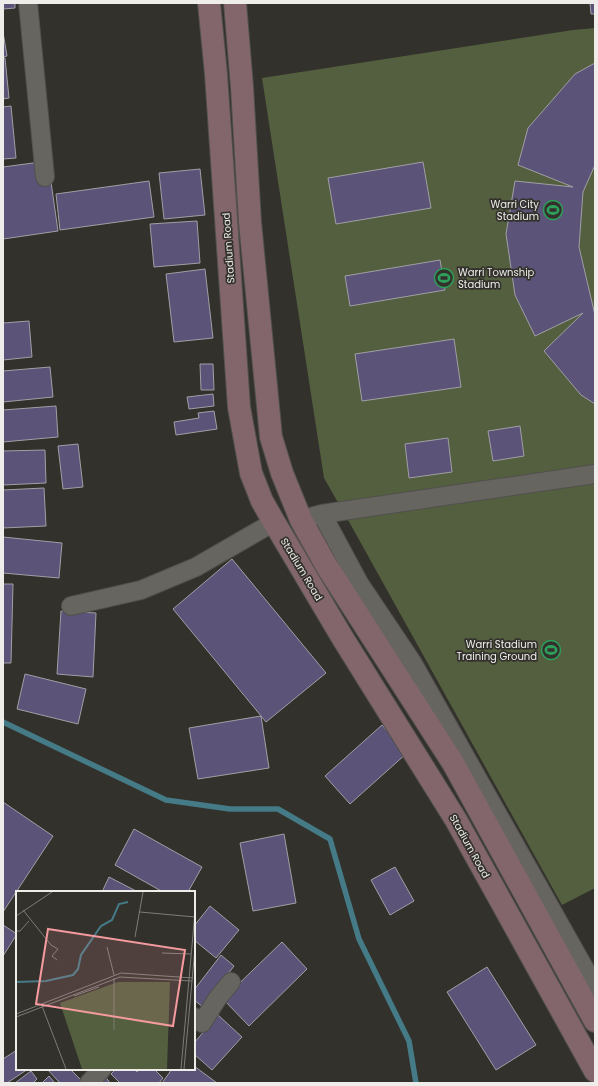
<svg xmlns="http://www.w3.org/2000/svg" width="598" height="1086" viewBox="0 0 598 1086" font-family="Poppins,sans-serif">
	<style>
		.green { fill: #535f3f }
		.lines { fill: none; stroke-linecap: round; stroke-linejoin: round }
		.stream { stroke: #457a87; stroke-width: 5.5 }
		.building { fill: #5c5378; stroke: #a09fa5 }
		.minor-casing { stroke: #51504c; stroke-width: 20 }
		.secondary-casing { stroke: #51504c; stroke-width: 24 }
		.minor { stroke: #676560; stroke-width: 18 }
		.secondary { stroke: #83666b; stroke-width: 22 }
		.labels { text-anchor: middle; stroke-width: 3.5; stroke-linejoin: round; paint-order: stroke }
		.poi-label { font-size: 10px; fill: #eeedea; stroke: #33312c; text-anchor: end }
		.street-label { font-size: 10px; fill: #eeedea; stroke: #33312c }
		.inset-river { fill: none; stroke: #457a87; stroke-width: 2 }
		.inset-road { fill: none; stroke: #7e7c78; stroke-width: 1 }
		.view { fill: #f59b9f; fill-opacity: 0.15; stroke: #f59b9f; stroke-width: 2 }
		.inset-edge { fill: none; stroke: #eeedea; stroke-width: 2 }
	</style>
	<rect width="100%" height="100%" fill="#33312c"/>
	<path class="green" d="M595,28V888L562,905L352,527L324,478L262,78L573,30Z"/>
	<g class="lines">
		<path class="stream" d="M3,722L166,800L230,809H278L330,839L359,939L409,1041L416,1083"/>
	</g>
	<path class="building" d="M3,3H15V8L3,9Z
		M590,3H595V14H591Z
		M3,32L7,56L3,57Z
		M3,58H5L9,98L3,99Z
		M595,63V165L583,192L579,247L595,315V404L581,395L544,351L583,313L535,336L515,295L506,234L515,181L573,187L518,165L528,128L575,74Z
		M11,106L16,158L3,159V107Z
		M48,161L58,231L3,239V167Z
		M423,162L431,208L336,224L328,178Z
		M200,169L205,215L164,219L159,173Z
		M149,181L154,217L60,230L56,194Z
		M197,221L200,263L154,267L150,224Z
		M440,260L445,290L350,306L345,276Z
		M205,269L213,338L174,342L166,274Z
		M29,321L32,357L3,360V323Z
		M454,339L461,387L362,401L355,354Z
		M200,364H213L214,390H201Z
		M50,367L53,397L3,402V371Z
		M213,394L214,406L189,409L187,397Z
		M56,406L58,437L3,442V410Z
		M214,411L217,429L176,435L174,422L199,418L198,413Z
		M520,426L524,456L493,461L488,431Z
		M448,438L452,472L409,478L405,444Z
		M78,444L83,487L63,489L58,446Z
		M45,450L46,483L3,485V451Z
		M44,488L46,526L3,528V490Z
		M3,537L62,543L59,578L3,573Z
		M232,559L326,673L266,722L173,609Z
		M3,584H13L11,663H3Z
		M61,611L96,613L93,677L57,674Z
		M25,674L86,689L78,724L17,709Z
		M261,716L269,768L198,779L189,728Z
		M382,725L407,753L350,804L325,776Z
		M3,802L53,836L3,912Z
		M134,829L202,867L188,892H163L115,865Z
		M284,834L296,903L253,911L240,843Z
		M395,867L414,901L390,915L371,880Z
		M109,877L138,892H102Z
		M210,906L239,930L216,958L194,940V926Z
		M3,925L17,934L3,956Z
		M282,942L307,969L249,1026L223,999Z
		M221,955L234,966L203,1007L194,1000V990Z
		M487,967L536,1045L496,1070L447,992Z
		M218,1015L242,1037L212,1070L194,1054V1043Z
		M17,1050V1069H28L7,1083H3V1059Z
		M194,1066L217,1083H162L172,1069H194Z
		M47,1069H70L83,1082L81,1083H60Z
		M116,1069H134L137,1072L139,1069H154L163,1078L159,1083H120L111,1074Z
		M31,1071L37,1079L33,1083H15Z
		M49,1076L55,1083H42Z
		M105,1076L110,1083H97Z"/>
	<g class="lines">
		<defs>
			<path id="minor" d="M28,3L45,177
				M322,514L359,583L412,662L595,987
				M311,517L322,514L595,474
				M71,606L141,590L196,567L274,522
				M194,1017L202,1023L217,999L231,982
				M89,1083L102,1069"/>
			<path id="secondary" d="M209,3L216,74L239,407L251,473L262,501L274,522L342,637L456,820L595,1071
				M235,3L242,87L250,222L267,396L271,437L282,473L301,520L326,565L453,763L595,1021"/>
		</defs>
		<use href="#minor" class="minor-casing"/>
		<use href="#secondary" class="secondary-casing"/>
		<use href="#minor" class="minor"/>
		<use href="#secondary" class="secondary"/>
	</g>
	<defs>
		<symbol id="stadium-ring" viewBox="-11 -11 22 22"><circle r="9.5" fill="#33312c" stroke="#2e9e5b" stroke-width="1.5"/><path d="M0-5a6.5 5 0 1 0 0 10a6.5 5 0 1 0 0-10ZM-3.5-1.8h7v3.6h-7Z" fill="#2e9e5b"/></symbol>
	</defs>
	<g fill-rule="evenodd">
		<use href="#stadium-ring" x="542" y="199" width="22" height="22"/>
		<use href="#stadium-ring" x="433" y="267" width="22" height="22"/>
		<use href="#stadium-ring" x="540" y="639" width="22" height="22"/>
	</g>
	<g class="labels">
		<g class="poi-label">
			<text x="539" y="208">Warri City<tspan x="539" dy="12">Stadium</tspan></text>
			<text x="458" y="276" text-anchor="start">Warri Township<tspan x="458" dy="12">Stadium</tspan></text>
			<text x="537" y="648">Warri Stadium<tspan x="537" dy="12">Training Ground</tspan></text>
		</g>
		<g class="street-label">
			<text transform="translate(228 248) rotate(-94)" y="4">Stadium Road</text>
			<text transform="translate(302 569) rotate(59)" y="4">Stadium Road</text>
			<text transform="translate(470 846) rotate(61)" y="4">Stadium Road</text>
		</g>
	</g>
	<g transform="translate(16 891)">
		<rect width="179" height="179" fill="#33312c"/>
		<path d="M102,91H154L151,178H66L44,112Z" fill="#535f3f"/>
		<path class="inset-river" d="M0,91L30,90L57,84L62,78L65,64L85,35L96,29L103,13L112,11"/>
		<path class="inset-road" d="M7,19L35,54L42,58L36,65L41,69M124,21L179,26M0,25L36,1M0,40H4L13,30M119,46L127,1M91,56L98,84M146,62L175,63M58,105L83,96M26,115L50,178M0,123L105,82L177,87M0,126L104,86L176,90M98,139V87M165,178L179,21M168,178L179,57"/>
		<path class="view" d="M32,38L169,59L157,135L20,113Z"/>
		<rect width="179" height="179" class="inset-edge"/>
	</g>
	<rect width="598" height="1086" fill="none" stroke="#eeedea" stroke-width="8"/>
</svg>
